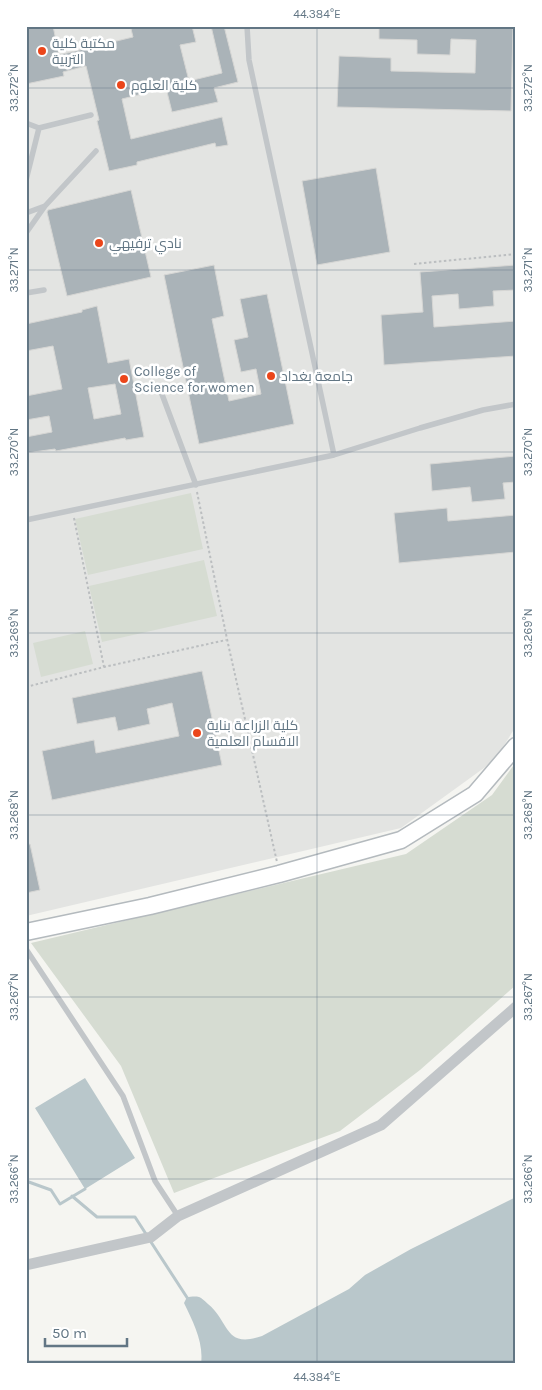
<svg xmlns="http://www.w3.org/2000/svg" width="542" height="1390" viewBox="0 0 542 1390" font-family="Karla,Cairo,sans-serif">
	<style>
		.built { fill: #e3e4e2 }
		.green { fill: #d6dcd2 }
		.water { fill: #b9c7cb }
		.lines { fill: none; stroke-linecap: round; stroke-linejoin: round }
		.stream { stroke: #b9c7cb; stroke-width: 3 }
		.building { fill: #aab3b8; stroke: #d6d6d4; fill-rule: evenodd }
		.secondary-casing { stroke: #b4babe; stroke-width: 19 }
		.path { stroke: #bbbec0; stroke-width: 2; stroke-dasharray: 2.5 2.5; stroke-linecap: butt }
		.lane { stroke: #c2c6c9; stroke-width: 5.5 }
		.street { stroke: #c2c6c9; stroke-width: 11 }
		.secondary { stroke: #fff; stroke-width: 16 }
		.ticks { fill: none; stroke: #627684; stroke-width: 1; stroke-opacity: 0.45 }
		.poi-dot { fill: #eb461b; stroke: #fff; stroke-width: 2 }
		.labels { text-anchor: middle; stroke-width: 5; stroke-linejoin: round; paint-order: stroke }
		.poi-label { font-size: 14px; fill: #627684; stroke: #fff; text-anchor: start }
		.neatline { fill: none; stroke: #627684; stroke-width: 2 }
		.ticks-label { font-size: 12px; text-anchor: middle; fill: #627684 }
	</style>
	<rect width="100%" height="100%" fill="#f5f5f1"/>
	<path class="built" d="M26,26H516V726L495,760L401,828L26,916Z"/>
	<path class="green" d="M191,493L203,549L88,575L75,519Z
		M204,560L217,616L102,642L89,586Z
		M85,631L93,664L41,677L33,643Z
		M516,762V985L420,1070L340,1131L174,1193L121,1066L31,943L406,854L492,795Z"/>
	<path class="water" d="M85,1078L135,1158L85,1189L35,1108Z
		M516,1197V1364H201C204,1342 193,1322 184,1303L187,1297C190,1297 195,1296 199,1297C202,1298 206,1302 208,1304C230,1322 224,1349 262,1336L349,1289L365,1275L411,1249Z"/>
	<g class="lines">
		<path class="stream" d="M26,1181L51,1190L60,1204L85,1189
			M72,1196L97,1217H135L146,1234
			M149,1239L188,1299"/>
	</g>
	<path class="building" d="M26,26H53L59,55L133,37L131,29L143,26H192L196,42L180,45L189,81L222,73L211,26H224L238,82L214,88L218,102L172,112L166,88L122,99L131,139L222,117L228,145L216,147L215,143L137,162V165L109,171L97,121L99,120L86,66L63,72L64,76L26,84Z
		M379,26H513L511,111L337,107L339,56L391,58V71L475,73L476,40L451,39L450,55L417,54V40L379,39Z
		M376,168L390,252L317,265L302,181Z
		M131,190L151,277L67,296L47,212L48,210Z
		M214,265L224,316L212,319L229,401L261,394L256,369L241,372L234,340L248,337L240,299L267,294L294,424L199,444L164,275Z
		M516,265V290L493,291L494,306L459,309L458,294L432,296L434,327L516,321V356L384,365L381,315L423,312L420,272Z
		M97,306L108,363L129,359L144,437L126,440L125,438L56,451L55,449L26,453V437L52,432L49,416L26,420V396L62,389L53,346L26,351V324L82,312V310ZM115,384L121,414L94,419L88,388Z
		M516,456V482L503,483L505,499L472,502L470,487L432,491L430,464Z
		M447,508L448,521L516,515V552L399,563L394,513Z
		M202,671L222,765L52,800L42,751L94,740L96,753L179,736L172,703L147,709L150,724L118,731L115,717L77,724L72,698Z
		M26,844H30L40,890L26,893Z"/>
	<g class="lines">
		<defs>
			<path id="secondary" d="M26,932L150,906L279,874L401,840L475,794L516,746"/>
		</defs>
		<use href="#secondary" class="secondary-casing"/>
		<path class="path" d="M414,264L516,254
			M197,492L227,639L277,862
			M74,518L104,667
			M26,687L104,667L226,640"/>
		<path class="lane" d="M247,26L249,60L334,455
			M26,123L39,128L91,115
			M26,180L39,128
			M26,213L45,206L96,151
			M26,233L45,206
			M26,293L44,290
			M160,389L196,485
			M26,520L334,455L420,428L483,410L516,404
			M26,949L123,1096L155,1181L178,1216"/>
		<path class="street" d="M26,1265L151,1237L178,1216L381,1125L516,1007"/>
		<use href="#secondary" class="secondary"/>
	</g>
	<path class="ticks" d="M317,26V1364M26,88H516M26,270H516M26,452H516M26,633H516M26,815H516M26,997H516M26,1179H516M26,1361H516"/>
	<g class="poi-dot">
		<circle cx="42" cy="51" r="5"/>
		<circle cx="121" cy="85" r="5"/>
		<circle cx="99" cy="243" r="5"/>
		<circle cx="271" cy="376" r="5"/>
		<circle cx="124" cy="379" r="5"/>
		<circle cx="197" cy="733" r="5"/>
	</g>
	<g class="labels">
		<g class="poi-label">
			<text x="52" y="48">مكتبة كلية<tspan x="52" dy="16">التربية</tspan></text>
			<text x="131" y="90">كلية العلوم</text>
			<text x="109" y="248">نادي ترفيهي</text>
			<text x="134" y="376">College of<tspan x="134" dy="16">Science for women</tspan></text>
			<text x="281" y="381">جامعة بغداد</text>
			<text x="207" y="730">كلية الزراعة بناية<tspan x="207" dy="16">الاقسام العلمية</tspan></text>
		</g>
	</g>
	<rect width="542" height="1390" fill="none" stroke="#ffffff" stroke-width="55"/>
	<path d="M45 1338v8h82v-8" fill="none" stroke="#627684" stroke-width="2.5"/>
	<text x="52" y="1338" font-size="15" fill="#627684" stroke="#ffffff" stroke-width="4" paint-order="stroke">50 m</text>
	<rect x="28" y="28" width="486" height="1334" class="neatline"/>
	<g class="ticks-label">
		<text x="317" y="18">44.384°E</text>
		<text transform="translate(14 88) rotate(-90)" y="4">33.272°N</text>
		<text transform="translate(528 88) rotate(-90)" y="4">33.272°N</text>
		<text transform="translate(14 270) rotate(-90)" y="4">33.271°N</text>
		<text transform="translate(528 270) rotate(-90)" y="4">33.271°N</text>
		<text transform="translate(14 452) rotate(-90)" y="4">33.270°N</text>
		<text transform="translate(528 452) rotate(-90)" y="4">33.270°N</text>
		<text transform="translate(14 633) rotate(-90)" y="4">33.269°N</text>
		<text transform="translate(528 633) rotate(-90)" y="4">33.269°N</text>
		<text transform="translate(14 815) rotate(-90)" y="4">33.268°N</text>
		<text transform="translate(528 815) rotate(-90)" y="4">33.268°N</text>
		<text transform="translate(14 997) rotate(-90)" y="4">33.267°N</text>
		<text transform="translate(528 997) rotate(-90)" y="4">33.267°N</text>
		<text transform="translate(14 1179) rotate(-90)" y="4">33.266°N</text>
		<text transform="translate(528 1179) rotate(-90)" y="4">33.266°N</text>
		<text x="317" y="1381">44.384°E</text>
	</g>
</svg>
